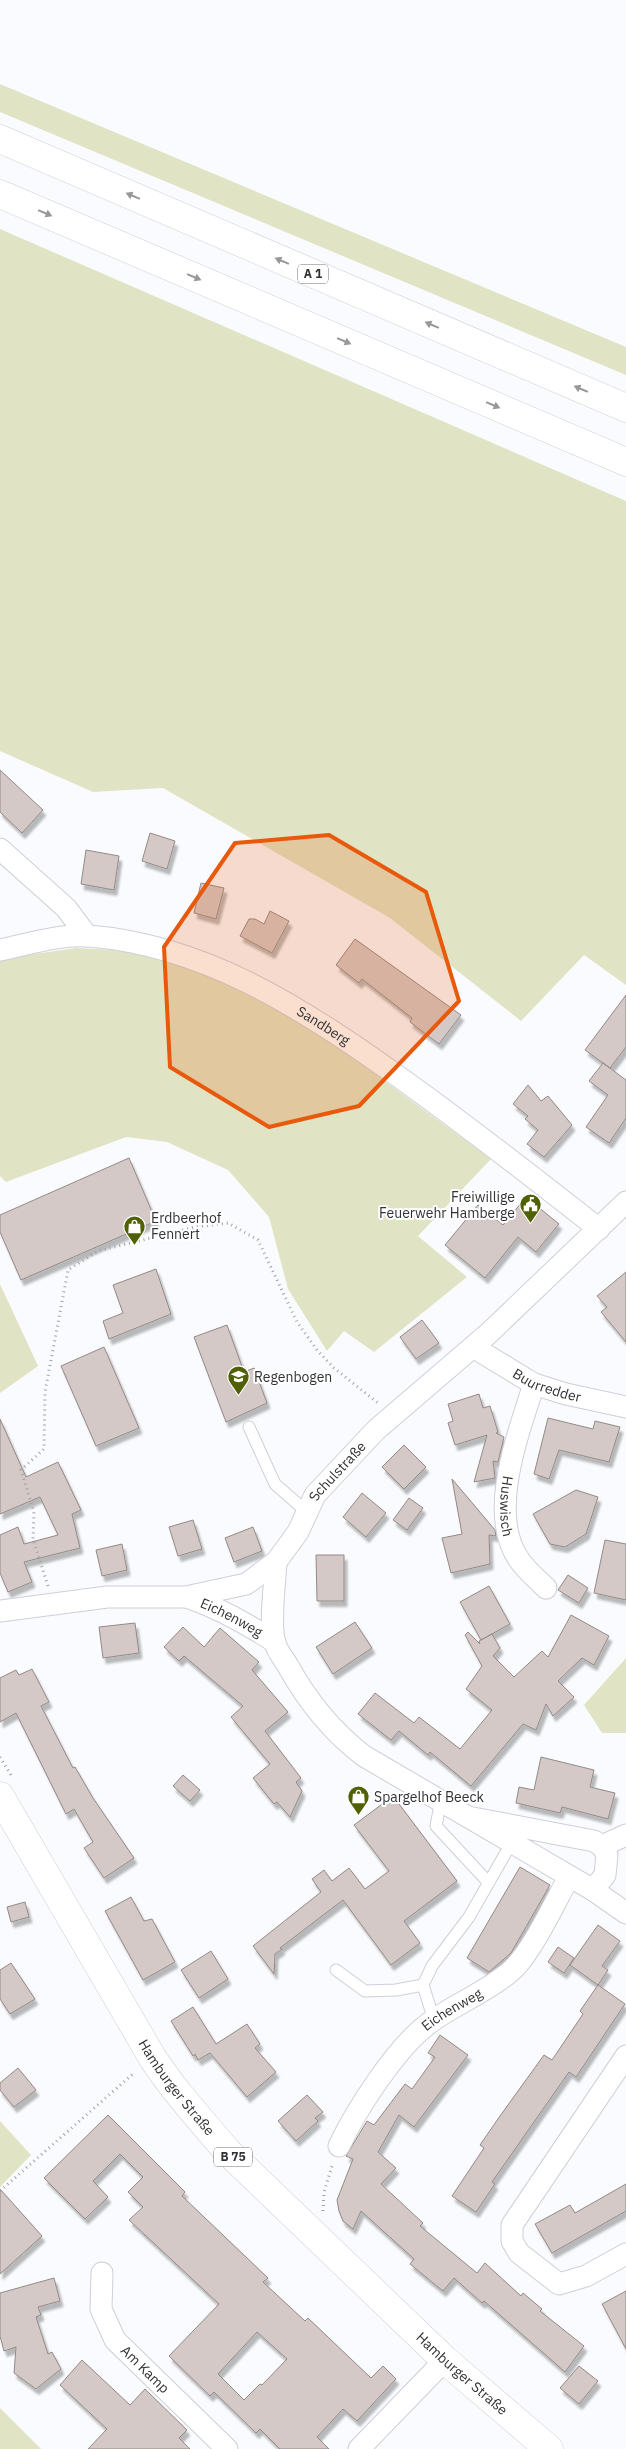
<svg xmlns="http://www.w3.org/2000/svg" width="626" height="2449" viewBox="0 0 626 2449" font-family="'IBM Plex Sans',sans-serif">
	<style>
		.green { fill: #e0e4c4 }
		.building { fill: #d4c9c6; stroke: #938986; fill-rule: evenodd; filter: url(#shadow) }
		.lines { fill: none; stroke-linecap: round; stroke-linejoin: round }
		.lane-casing { stroke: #cecfd9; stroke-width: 13 }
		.street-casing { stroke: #cecfd9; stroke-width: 23 }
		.primary-casing { stroke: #cecfd9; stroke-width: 29 }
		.highway-casing { stroke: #cecfd9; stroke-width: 29 }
		.path { stroke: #a1a2a5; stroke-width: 3; stroke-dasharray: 1 4; stroke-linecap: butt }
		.lane { stroke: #fff; stroke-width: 11 }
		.street { stroke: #fff; stroke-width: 21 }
		.primary { stroke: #fff; stroke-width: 28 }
		.highway { stroke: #fff; stroke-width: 28 }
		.oneway { fill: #98989a }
		.marked { fill: #e8590c; fill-opacity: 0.2; stroke: #e8590c; stroke-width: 4; stroke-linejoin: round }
		.labels { text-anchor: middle; stroke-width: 4; stroke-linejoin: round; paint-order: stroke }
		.shield { fill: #fff; stroke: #6f7072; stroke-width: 1 }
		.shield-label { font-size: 12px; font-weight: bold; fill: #313235 }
		.street-label { font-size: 14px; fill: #313235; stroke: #fff }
		.poi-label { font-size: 14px; fill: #313235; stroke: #fff; text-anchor: start }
	</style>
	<defs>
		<filter id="shadow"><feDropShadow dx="3" dy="5.5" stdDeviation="1" flood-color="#0004"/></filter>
	</defs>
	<rect width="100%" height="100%" fill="#fafbfe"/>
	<path class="green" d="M0,84L626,347V375L0,112Z
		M0,229L626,501V985L584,955L521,1021L390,918L163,788L93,792L0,751Z
		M76,948L140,951L213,973L277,1002L491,1159L418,1236L467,1277L374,1352L344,1331L327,1351L288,1289L269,1217L228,1170L167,1142L126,1137L6,1182L0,1176V959Z
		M0,1284L38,1366L0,1393Z
		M626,1658V1733H602L584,1705Z
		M0,2121L31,2155L0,2187Z
		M0,2408L41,2449H0Z"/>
	<path class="building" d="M0,770L43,810L22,833L0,812Z
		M150,833L175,841L167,869L142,861Z
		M86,850L119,856L114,890L81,884Z
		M201,883L224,888L216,919L194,913Z
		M270,911L289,921L272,953L240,936L249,919H255L264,924Z
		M355,939L461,1015L439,1044L410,1022L412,1018L362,979L359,983L336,965Z
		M626,995V1047L610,1068L585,1050Z
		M603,1063L626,1080V1118L609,1143L586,1127L608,1095L589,1081Z
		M528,1085L541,1101L548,1096L572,1125L544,1157L527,1144L538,1130L525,1119L528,1116L513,1104Z
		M129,1158L156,1221L21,1280L0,1232V1215Z
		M526,1197L559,1224L536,1252L518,1237L485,1278L445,1245L478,1205L503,1225Z
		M156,1269L171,1314L109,1339L103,1321L123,1313L113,1285Z
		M626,1272V1342L601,1312L607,1307L597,1296Z
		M422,1320L439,1343L416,1359L400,1337Z
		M227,1325L244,1372L254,1368L267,1403L226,1422L194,1337Z
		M104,1347L139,1428L96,1446L61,1366Z
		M479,1394L483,1408L490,1406L498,1432L496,1433L504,1437L498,1462L493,1461L495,1478L474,1482L487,1435L455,1445L448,1423L453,1421L448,1404Z
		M548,1418L593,1429L595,1421L620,1427L609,1462L559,1450L549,1479L534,1474Z
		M0,1419L26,1477L58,1462L81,1510L72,1514L80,1548L24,1562L32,1582L8,1592L0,1573V1535L18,1527L24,1544L58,1535L40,1497L0,1514Z
		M404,1445L426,1467L404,1489L382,1467Z
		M452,1479L495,1530L496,1536L489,1535L490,1564L451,1573L442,1538L462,1534Z
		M576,1490L598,1497L586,1534L565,1547L550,1544L533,1514Z
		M362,1493L386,1513L366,1537L343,1517Z
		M409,1498L423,1508L407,1530L393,1520Z
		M193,1520L202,1549L178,1556L169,1527Z
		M253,1527L262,1551L234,1562L225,1538Z
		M605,1540L626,1544V1600L594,1593Z
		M122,1544L127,1570L102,1576L96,1550Z
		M316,1555H344V1601H317Z
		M568,1575L588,1588L579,1603L558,1590Z
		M489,1586L510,1624L481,1640L460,1602Z
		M571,1615L609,1636L594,1665L582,1658L558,1681L574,1697L553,1716L546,1704L536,1730L523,1724L471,1786L430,1752L428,1755L399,1731L391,1740L358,1714L375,1693L414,1723L419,1717L460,1749L492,1710L466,1689L482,1666L465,1635L468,1632L480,1644L479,1641L492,1634L500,1648L493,1656L514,1677L542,1651L548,1657Z
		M355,1622L372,1648L333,1674L316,1647Z
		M135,1623L139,1653L103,1658L99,1627Z
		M183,1627L204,1647L220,1628L259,1662L252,1670L288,1712L265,1731L301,1778L296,1782L302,1791L290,1817L277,1802L274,1804L253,1778L270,1764L231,1717L243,1706L184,1656L179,1661L164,1647Z
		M32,1669L49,1702L41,1706L73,1768L75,1767L93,1798L134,1858L104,1878L84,1848L93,1842L74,1809L66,1814L16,1713L0,1722V1678L16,1670L19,1675Z
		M541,1757L594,1770L590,1787L615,1793L608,1819L562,1807L560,1813L516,1803L519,1787L534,1790Z
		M183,1775L200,1790L190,1801L173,1786Z
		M393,1796L457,1881L404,1921L420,1943L391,1965L343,1900L280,1948L282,1949L275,1954L274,1974L253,1946L321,1892L312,1879L324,1870L332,1881L349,1868L365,1889L389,1871L354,1825Z
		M520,1867L550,1885L511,1953L489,1972L467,1958Z
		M131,1897L144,1921L152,1919L175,1962L143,1980L105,1911Z
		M25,1902L29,1917L11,1922L7,1907Z
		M598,1925L620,1941L602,1966L608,1970L598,1985L570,1965Z
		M558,1947L574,1958L564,1973L548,1962Z
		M211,1951L228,1979L199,1998L181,1970Z
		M11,1963L35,1999L10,2014L0,1999V1970Z
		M598,1985L625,2004L576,2077L569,2072L492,2182L495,2184L476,2212L452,2196L484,2148L480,2145L500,2116L544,2055L552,2060L583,2014L580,2011Z
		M193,2007L216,2044L247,2024L260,2044L255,2048L276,2072L247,2097L210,2053L198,2060L195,2054L193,2056L171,2021Z
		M440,2035L468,2055L414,2127L399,2115L378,2152L396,2168L381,2184L423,2223L420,2226L477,2273L485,2263L521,2296L523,2293L542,2309L540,2311L584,2346L565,2372L484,2301L482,2303L454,2278L443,2291L410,2264L414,2259L361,2211L353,2229L343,2221L339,2211L337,2200L353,2159L346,2156L367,2121L374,2125L405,2084L412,2089L435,2057L428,2053Z
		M18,2068L36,2090L14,2107L0,2090V2083Z
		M307,2095L323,2112L315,2118L318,2121L296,2141L278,2121Z
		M108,2115L185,2192L182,2196L268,2278L263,2282L305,2321L308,2318L371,2378L383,2366L396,2379L357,2421L343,2409L317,2437L329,2449H280L260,2429L256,2433L214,2392L210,2396L169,2356L219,2304L129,2220L143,2207L128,2192L143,2177L120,2154L93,2181L108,2197L85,2219L44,2178ZM257,2332L287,2359L262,2385L260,2384L244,2400L218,2374Z
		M626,2184V2211L552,2253L535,2224L570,2205L575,2213Z
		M0,2189L42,2236L0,2274Z
		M54,2278L60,2301L38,2307L41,2315L36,2317L48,2354L52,2352L61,2369L36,2389L14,2373L16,2347L4,2351L0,2336V2293Z
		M626,2291V2349L602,2304Z
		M82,2360L130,2405L145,2389L187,2430L179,2438L190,2449H88L107,2429L60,2385Z
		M579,2366L598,2381L579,2404L560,2388Z"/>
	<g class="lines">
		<defs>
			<path id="lane" d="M249,1427L275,1484L307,1512
				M441,1800L436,1826L488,1882
				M336,1970L365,1991L396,1990L423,1985
				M434,2020L423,1985L432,1966L469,1917L512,1842"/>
			<g id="street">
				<path d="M0,849L66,908L87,936"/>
				<path id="s1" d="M0,950C29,944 59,934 89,936C203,945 301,1007 392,1072C463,1122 531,1176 599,1229"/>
				<path id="s2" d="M473,1347L534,1384L566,1394L626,1407"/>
				<path id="s3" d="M534,1384C519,1432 486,1515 520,1561C527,1571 538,1580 546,1588"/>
				<path d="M276,1562C275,1583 269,1624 275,1643C277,1651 284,1659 288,1666C308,1702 331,1731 364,1756L593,1890L605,1875L607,1855L602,1846L594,1841L473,1818"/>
				<path id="s4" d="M187,1597C219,1608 246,1623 275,1642"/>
				<path id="s5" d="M0,1611L107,1597H186L246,1584L276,1562L298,1532L315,1495L376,1430L489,1333L626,1202"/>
				<path d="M602,1846L626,1835"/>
				<path d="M593,1890L626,1913"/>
				<path d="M626,2056L512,2225V2241L519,2253L559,2284L586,2276L626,2254"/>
				<path id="s6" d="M339,2146C356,2110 396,2048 428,2024C454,2004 486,1993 511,1971C531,1954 555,1902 569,1877"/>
				<path id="s7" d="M102,2273L101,2309L115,2340L227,2449"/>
				<path d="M359,2449L445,2360"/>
			</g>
			<g id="primary">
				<path id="s8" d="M0,1796L152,2057C174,2091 201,2120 227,2151L445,2360L549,2449"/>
			</g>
			<path id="highway" d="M0,139L626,408
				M0,194L626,462"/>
		</defs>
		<use href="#lane" class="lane-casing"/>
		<use href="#street" class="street-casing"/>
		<use href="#primary" class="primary-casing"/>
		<use href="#highway" class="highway-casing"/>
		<path class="path" d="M48,1586L33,1539L34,1512L21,1470L44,1449L45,1392L68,1270L98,1251L195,1227L228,1223L258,1240L297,1322L317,1350L334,1368L378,1403
			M0,1757L11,1775
			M0,2191L134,2073
			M323,2211L324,2192L333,2163"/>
		<use href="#lane" class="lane"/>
		<use href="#street" class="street"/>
		<use href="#primary" class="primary"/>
		<use href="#highway" class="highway"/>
	</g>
	<defs><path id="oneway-solid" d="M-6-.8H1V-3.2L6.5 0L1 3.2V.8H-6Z" transform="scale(1.25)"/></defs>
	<g class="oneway">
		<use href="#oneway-solid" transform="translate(133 196) rotate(-157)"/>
		<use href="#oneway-solid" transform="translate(45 213) rotate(23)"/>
		<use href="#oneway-solid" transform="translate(282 261) rotate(-157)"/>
		<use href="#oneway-solid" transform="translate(194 277) rotate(23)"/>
		<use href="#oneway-solid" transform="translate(432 325) rotate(-157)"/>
		<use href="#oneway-solid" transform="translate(344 341) rotate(23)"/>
		<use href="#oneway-solid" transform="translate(581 389) rotate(-157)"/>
		<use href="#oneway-solid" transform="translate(493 405) rotate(23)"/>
	</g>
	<path class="marked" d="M329,835L426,892L459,1001L359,1106L269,1127L170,1067L164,947L235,843Z"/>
	<defs>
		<symbol id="civic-pin" viewBox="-11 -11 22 30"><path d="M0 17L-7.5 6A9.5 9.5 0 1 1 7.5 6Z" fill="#506005" stroke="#fff"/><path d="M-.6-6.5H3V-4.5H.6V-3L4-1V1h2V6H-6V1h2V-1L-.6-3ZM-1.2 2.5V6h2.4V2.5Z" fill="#fff"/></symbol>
		<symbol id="shop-pin" viewBox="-11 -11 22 30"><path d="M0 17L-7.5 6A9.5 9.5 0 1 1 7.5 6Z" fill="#506005" stroke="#fff"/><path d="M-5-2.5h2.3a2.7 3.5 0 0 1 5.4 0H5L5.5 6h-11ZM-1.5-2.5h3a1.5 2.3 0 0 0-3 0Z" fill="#fff"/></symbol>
		<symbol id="school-pin" viewBox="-11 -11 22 30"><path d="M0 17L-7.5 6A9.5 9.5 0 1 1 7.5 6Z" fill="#506005" stroke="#fff"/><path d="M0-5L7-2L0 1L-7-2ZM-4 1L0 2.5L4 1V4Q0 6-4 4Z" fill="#fff"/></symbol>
	</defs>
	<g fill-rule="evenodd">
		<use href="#civic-pin" x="518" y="1192" width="25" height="34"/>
		<use href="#shop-pin" x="122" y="1214" width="25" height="34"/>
		<use href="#school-pin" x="226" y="1364" width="25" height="34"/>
		<use href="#shop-pin" x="346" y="1784" width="25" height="34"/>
	</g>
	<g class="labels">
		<g class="shield">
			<rect x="298" y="264.5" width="30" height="19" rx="4"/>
			<rect x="214" y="2147.5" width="38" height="19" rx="4"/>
		</g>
		<g class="shield-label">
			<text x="313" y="278">A 1</text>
			<text x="233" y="2161">B 75</text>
		</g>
		<g class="street-label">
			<text dy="5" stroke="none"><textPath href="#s1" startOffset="344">Sandberg</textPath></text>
			<text dy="5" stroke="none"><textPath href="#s2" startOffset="84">Buurredder</textPath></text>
			<text dy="5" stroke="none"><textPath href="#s5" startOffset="396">Schulstraße</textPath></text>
			<text dy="5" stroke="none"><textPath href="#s3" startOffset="126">Huswisch</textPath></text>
			<text dy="5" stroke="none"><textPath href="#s4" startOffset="49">Eichenweg</textPath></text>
			<text dy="5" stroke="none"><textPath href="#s6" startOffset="180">Eichenweg</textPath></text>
			<text dy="5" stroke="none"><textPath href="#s8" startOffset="341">Hamburger Straße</textPath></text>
			<text dy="5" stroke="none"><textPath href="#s7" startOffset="112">Am Kamp</textPath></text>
			<text dy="5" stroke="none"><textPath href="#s8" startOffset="746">Hamburger Straße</textPath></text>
		</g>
		<g class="poi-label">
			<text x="515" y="1202" text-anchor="end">Freiwillige<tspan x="515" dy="16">Feuerwehr Hamberge</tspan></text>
			<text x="151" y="1223">Erdbeerhof<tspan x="151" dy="16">Fennert</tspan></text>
			<text x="254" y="1382">Regenbogen</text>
			<text x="374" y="1802">Spargelhof Beeck</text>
		</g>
	</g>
</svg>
